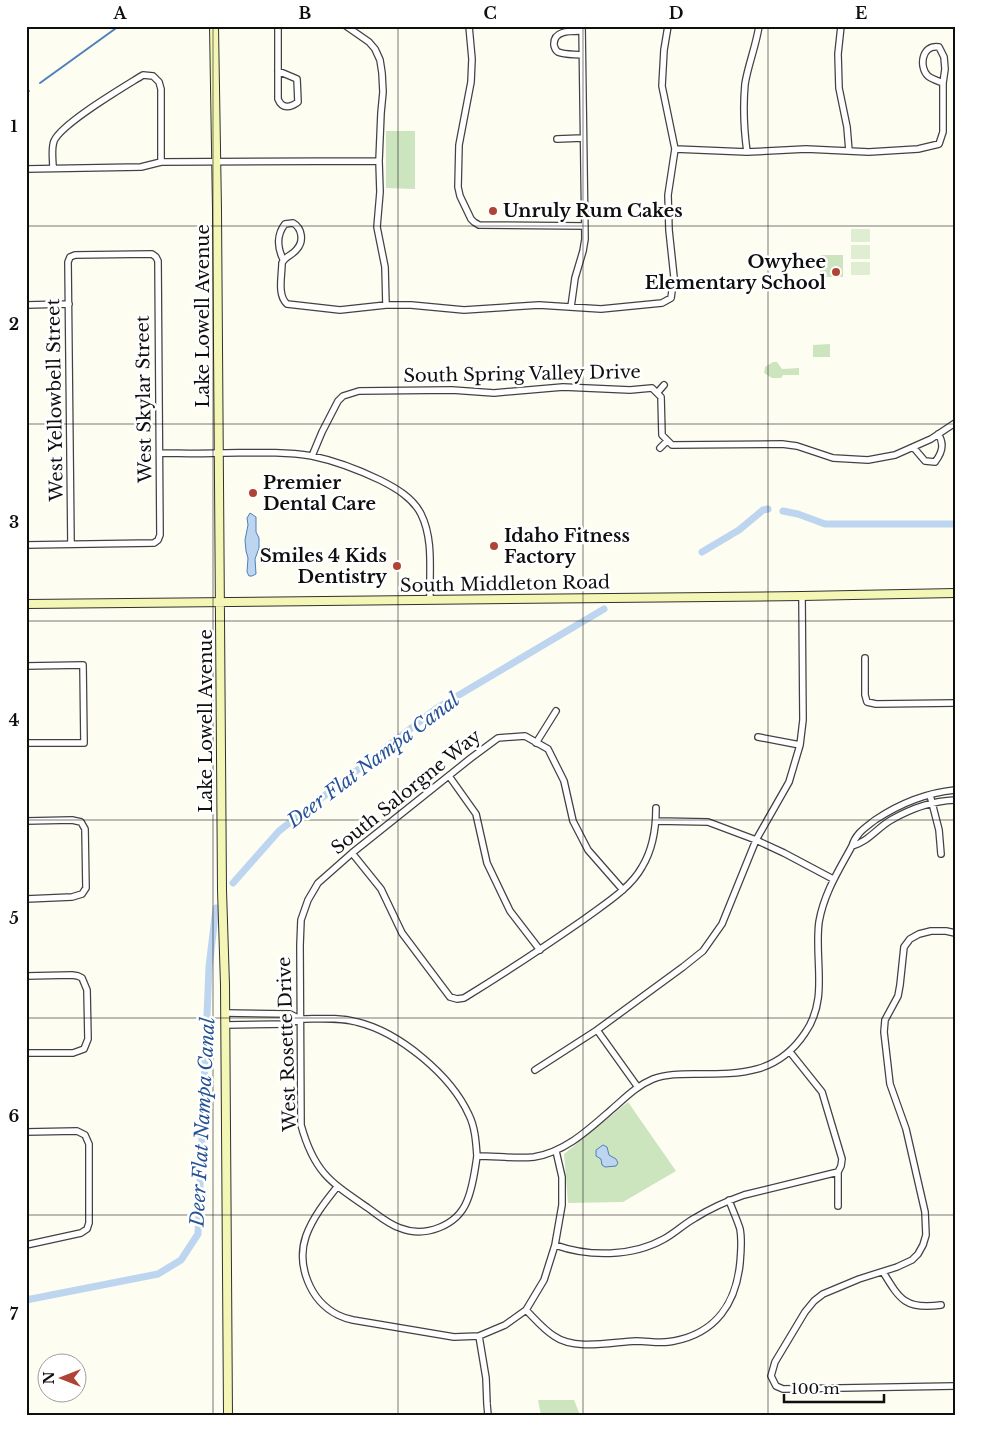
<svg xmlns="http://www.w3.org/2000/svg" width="981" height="1441" viewBox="0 0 981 1441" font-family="'Libre Baskerville',serif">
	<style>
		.green { fill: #cde5bf }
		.pitch { fill: #dfedd0 }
		.water { fill: #bdd5ef; stroke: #4c80be }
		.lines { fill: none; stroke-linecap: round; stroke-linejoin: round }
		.stream { stroke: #4c80be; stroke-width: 2 }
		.canal { stroke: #bdd5ef; stroke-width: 7 }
		.street-casing { stroke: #424242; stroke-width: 8 }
		.secondary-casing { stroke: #313131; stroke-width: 10 }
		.street { stroke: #fff; stroke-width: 5.5 }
		.secondary { stroke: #f3f6b5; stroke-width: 8 }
		.grid { fill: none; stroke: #0f0f0f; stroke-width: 1; stroke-opacity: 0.55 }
		.poi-dot { fill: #b04336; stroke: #fff; stroke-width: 2 }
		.labels { text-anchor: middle; stroke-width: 5; stroke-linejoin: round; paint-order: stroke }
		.poi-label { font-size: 18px; font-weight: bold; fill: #0f0f0f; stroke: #fff; text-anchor: start }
		.street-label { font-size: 18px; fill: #0f0f0f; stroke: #fff }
		.water-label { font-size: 19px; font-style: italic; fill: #265393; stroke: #fff }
		.neatline { fill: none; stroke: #0f0f0f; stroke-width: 2 }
		.grid-label { font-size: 16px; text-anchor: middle; font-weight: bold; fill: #0f0f0f }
	</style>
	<rect width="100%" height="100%" fill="#fdfdf2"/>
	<path class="green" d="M386,131H415V189L386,188Z
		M820,255H843V277H820Z
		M830,344V357H813V345Z
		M773,362H777L782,369L799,368V375H783L781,378H772L764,373L765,367Z
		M628,1102L676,1171L623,1202L568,1203L564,1154Z
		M538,1400H574L580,1415H541Z"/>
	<path class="pitch" d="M851,229H870V242H851Z
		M851,245H870V259H851Z
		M851,262H870V275H851Z"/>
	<path class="water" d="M250,513L256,517V532L259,538V548L255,559L256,574L252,576H249L247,572L248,558L246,551L245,540L248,525L247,518Z
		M603,1145L607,1147L609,1155L616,1159L618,1163L616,1166L605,1167L602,1165L601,1159L596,1156V1150Z"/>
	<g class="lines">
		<path class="stream" d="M40,83L119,26
			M26,93L29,91"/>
		<path class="canal" d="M783,511L798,514L825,524H955
			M702,552L739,530L763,510L768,509
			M233,883L279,831L437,708L604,609
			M26,1300L158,1274L181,1260L198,1234L209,967L216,908"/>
		<defs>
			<path id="street" d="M278,26V99C282,109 290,108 298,102L297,79L278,71
				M346,26L369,42L375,49L380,60L382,73L383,92L381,113L379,161L380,192L377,227L385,267L386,305
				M469,26L472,59L471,82L459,145L458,187L460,196L471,219L474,222L479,225L585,226
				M841,26L838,54L839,88L847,127L849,151
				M582,31C571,31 553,30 554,45C555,49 555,50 558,52C565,55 575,54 582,55
				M557,139L583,138
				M675,149L747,152L806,149L869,152L918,149L939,144L943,132V83L945,69L944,57L939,47C921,44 919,68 928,76C932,79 938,81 943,83
				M747,152C744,130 743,106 745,84C748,65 756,46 759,26
				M53,168C53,160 51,149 54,141C62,123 124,87 143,75L153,76L159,82L161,89V162
				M26,169L141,167L161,162L379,161
				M283,259C277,247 277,234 285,224L293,223C302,228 304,241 297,249C293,255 285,256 282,263C282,276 277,295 287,304L340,310L386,305H411L464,310L539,305L601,309L662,303L671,298L674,277L669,230L668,195L675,149L662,86L664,50L668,26
				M26,305L69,304
				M571,307L575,278L583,251L585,239L582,26
				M657,393L664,385
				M913,447L925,461L935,462C942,453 945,444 938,434
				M660,448L667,441
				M160,453C179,453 198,454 217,453C249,453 281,451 312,456C336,461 359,470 380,480C396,488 413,498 421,514C434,540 429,572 430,600
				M312,456L322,432L338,401L343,396L359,391L452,390L494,393L563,387L630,390L652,388L661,397L662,435L672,445L782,444L797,446L833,458L868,460L895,455L931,439L955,423
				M26,545L154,543L158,540L160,535L158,261L156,257L152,254L75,255L70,257L68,262L71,544
				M865,658V695L867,702L876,704L955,703
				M26,666L83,665L84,743H26
				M758,737L800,745
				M536,743L556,711
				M449,776L476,814L487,863L510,911L540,950
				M955,790C925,793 899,804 875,820C865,828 856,833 852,846C868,842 877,828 891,820C910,809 933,801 955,800
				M930,795L939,830L941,854
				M26,821L72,820L81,822L85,829L86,888L82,894L72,897L26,899
				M656,821L708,822L756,840L784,853L833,879
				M352,853L381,889L402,933L450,997L457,999L464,998C505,973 544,947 583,920C603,905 630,889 642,867C653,849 656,829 656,808
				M955,933L946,931H931L919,934L910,939L904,947L900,985L898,996L885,1020L884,1032L890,1084L906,1129L925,1212L926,1235L923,1245L918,1254L912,1260L897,1267L859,1279L823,1294L814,1301L805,1312L775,1362L771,1376L776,1386L783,1389L955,1386
				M26,976L72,975L78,976L82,978L87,990L88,1039L84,1049L73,1053H26
				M225,1013L290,1014L300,1019L289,1024L225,1025
				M300,1019C319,1019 338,1017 357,1022C399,1032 451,1075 469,1115C475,1127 476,1142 477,1156C496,1156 516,1159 534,1157C565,1152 588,1130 611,1110C624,1099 636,1086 653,1079C666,1074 681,1074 694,1074C740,1074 777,1075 805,1033C829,999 814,960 819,922C824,893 839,870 852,846
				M597,1030L637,1086
				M790,1052L822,1092L842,1159L841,1166L838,1172V1206
				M535,1070L597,1030L683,967L703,951L722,924L756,840L789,782L800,745L803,720L802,596
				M26,1132L77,1131L85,1135L89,1144V1223L87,1229L81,1233L26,1245
				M477,1156C475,1170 473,1187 467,1201C457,1226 425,1238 400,1228C388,1224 378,1215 368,1208C330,1182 314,1172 301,1125L300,945L301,920L308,900L318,883L352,853L471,758L498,738L525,736L548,749L564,781L573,821L588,850L623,890
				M337,1187C325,1202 313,1217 306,1236C296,1265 310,1301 338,1315C342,1317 348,1319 353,1320L454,1337L479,1336L505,1325L526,1310L544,1280L555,1245L562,1205V1177L556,1151
				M555,1245C589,1257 632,1257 664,1239C675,1233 684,1224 695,1218C711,1208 727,1201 744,1195L838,1172
				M883,1272C900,1300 906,1310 941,1305
				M526,1310C535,1319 543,1329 554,1336C575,1351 612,1342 636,1341C649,1341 662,1344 674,1341C716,1333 736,1303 740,1263C741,1252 742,1239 740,1229C737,1219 732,1209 729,1200
				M479,1336L486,1378L487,1404L488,1415"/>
			<path id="secondary" d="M214,26L217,210L222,890L225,985L228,1415
				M26,604L802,596L955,593"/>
		</defs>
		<use href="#street" class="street-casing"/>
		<use href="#secondary" class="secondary-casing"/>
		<use href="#street" class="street"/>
		<use href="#secondary" class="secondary"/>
	</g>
	<path class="grid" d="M213,26V1415M398,26V1415M583,26V1415M768,26V1415M26,226H955M26,424H955M26,621H955M26,820H955M26,1018H955M26,1215H955"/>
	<g class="poi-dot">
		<circle cx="493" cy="211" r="5"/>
		<circle cx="836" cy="272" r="5"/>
		<circle cx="253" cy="493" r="5"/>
		<circle cx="494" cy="546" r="5"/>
		<circle cx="397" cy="566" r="5"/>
	</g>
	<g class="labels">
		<g class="poi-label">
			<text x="503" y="217">Unruly Rum Cakes</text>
			<text x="826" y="268" text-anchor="end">Owyhee<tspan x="826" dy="21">Elementary School</tspan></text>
			<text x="263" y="489">Premier<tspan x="263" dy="21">Dental Care</tspan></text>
			<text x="504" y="542">Idaho Fitness<tspan x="504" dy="21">Factory</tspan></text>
			<text x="387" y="562" text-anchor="end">Smiles 4 Kids<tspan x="387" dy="21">Dentistry</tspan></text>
		</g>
		<g class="street-label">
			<text transform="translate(203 316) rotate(-90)" y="6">Lake Lowell Avenue</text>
			<text transform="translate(522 374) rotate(-1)" y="6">South Spring Valley Drive</text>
			<text transform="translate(144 399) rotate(-91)" y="6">West Skylar Street</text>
			<text transform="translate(55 400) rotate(-91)" y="6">West Yellowbell Street</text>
			<text transform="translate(505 584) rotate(-1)" y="6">South Middleton Road</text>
			<text transform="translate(206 721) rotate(-90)" y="6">Lake Lowell Avenue</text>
			<text transform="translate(406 792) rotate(-39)" y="6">South Salorgne Way</text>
			<text transform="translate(287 1044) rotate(-92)" y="6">West Rosette Drive</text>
		</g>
		<g class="water-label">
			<text transform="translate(373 760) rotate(-37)" y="7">Deer Flat Nampa Canal</text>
			<text transform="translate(202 1122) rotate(-87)" y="7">Deer Flat Nampa Canal</text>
		</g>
	</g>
	<rect width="981" height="1441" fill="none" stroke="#ffffff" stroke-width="55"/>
	<g transform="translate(62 1378) rotate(270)"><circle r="24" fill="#ffffff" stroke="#9f9f9f"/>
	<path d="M0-4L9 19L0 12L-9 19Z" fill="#b04336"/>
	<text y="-8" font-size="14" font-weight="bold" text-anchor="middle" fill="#0f0f0f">N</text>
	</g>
	<path d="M784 1394v8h100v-8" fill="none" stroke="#0f0f0f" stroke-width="2.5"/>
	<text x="791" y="1394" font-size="15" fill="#0f0f0f" stroke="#ffffff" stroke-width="4" paint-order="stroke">100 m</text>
	<rect x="28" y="28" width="926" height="1386" class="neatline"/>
	<g class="grid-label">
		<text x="120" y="19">A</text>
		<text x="305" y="19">B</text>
		<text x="490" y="19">C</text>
		<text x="676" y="19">D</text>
		<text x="861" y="19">E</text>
		<text x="14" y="132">1</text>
		<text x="14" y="330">2</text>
		<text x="14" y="528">3</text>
		<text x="14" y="726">4</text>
		<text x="14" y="924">5</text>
		<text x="14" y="1122">6</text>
		<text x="14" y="1320">7</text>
	</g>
</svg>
